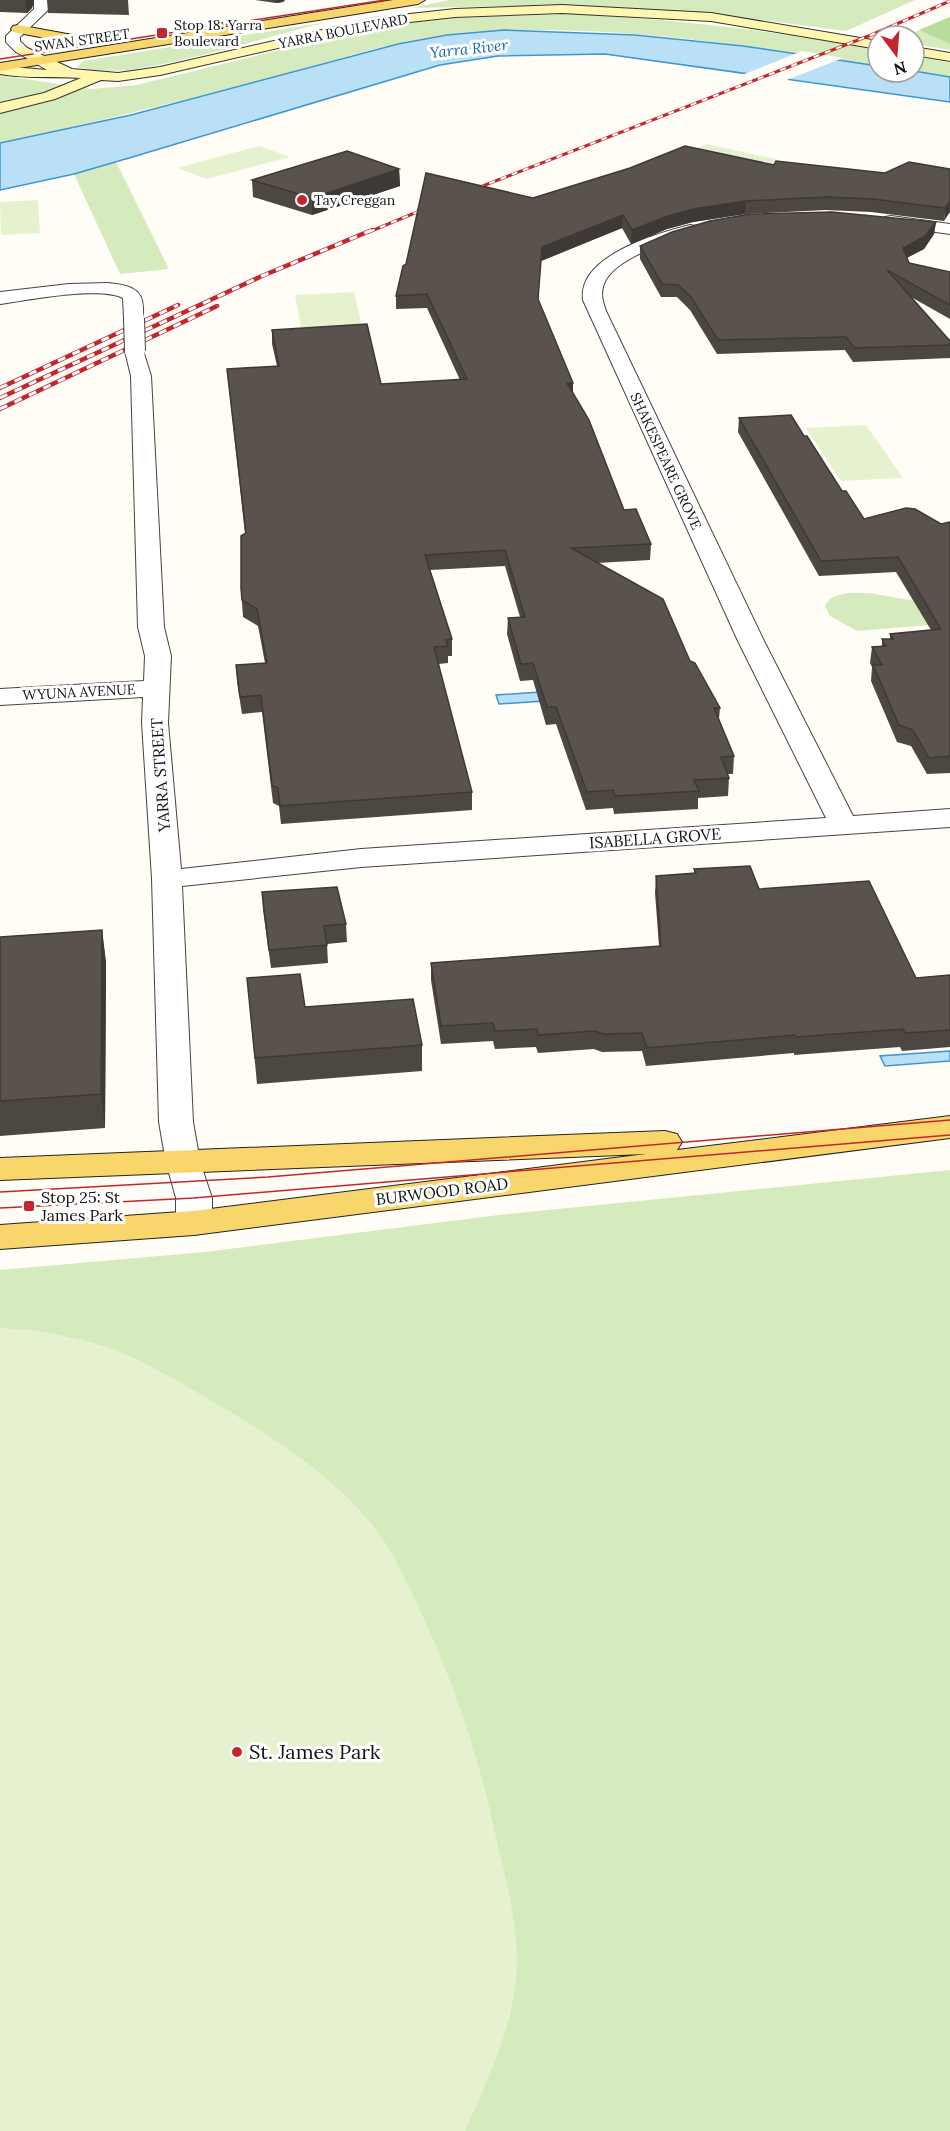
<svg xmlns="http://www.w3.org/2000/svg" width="950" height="2131" viewBox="0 0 950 2131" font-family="Lora,serif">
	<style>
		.green { fill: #d5ebbd }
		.forest { fill: #b9dc9c }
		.pitch { fill: #e6f2cf }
		.water { fill: #b9e0f7; stroke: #3f96cf; stroke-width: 1.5 }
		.pier { fill: #fffdf5 }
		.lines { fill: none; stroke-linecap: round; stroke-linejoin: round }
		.street-casing { stroke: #444; stroke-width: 2 }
		.secondary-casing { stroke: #333; stroke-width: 2 }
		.primary-casing { stroke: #222; stroke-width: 2 }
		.street { fill: #fff; fill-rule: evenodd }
		.secondary { fill: #fff6b0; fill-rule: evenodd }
		.primary { fill: #f9d66b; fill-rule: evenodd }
		.tram { stroke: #c4262e; stroke-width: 1.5 }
		.rail-far1-casing { stroke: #c4262e; stroke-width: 3 }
		.rail-casing { stroke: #c4262e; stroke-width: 4.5 }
		.rail-far1 { stroke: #fff; stroke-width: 2; stroke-dasharray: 6; stroke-linecap: butt }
		.rail { stroke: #fff; stroke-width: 3; stroke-dasharray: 8; stroke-linecap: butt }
		.street-bridge-casing { stroke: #444; stroke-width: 22; stroke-linecap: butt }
		.street-bridge { stroke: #fff; stroke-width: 20 }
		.wall { fill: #4d4742 }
		.shaded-wall { fill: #3f3936 }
		.building { fill: #5a524d; stroke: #3f3936; stroke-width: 1.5 }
		.poi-dot { fill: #c4262e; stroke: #fff; stroke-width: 2 }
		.labels { text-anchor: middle; stroke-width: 6; stroke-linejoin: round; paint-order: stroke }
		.far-poi-label { font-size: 14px; fill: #111; stroke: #fff; text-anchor: start }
		.far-street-label { font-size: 14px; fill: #111; stroke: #fff }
		.far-water-label { font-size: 15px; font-style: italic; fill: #1768a6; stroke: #fff }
		.street-label { font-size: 16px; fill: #111; stroke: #fff }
		.poi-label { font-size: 16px; fill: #111; stroke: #fff; text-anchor: start }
		.near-poi-label { font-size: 20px; fill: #111; stroke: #fff; text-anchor: start }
	</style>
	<rect width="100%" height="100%" fill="#fffdf5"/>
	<path class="green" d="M450,0H915L846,31L716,14L615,8L512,6L411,8Z
		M570,14C676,19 774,31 878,50V66C738,45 592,19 449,35C390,41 331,62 273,77C182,101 92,123 0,143V75L91,89L137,85L353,32L404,23L453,18Z
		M950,17V50L914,44V36H906Z
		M327,22C284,33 242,45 199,56C157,65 119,77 77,67L83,61Z
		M914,56L950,63V77L914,71Z
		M116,162L169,269L120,274L74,174Z
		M848,593H869L926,603L929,625L857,631L830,616L825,606C829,596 839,595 848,593Z
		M950,1170V2131H0V1270L205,1252L499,1215Z"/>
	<path class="forest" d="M950,17V44L919,30Z"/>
	<path class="pitch" d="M706,144L780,160L781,163L761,172L677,157Z
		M259,146L290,157L207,179L177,168Z
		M38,200L40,233L1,235L0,202Z
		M354,292L364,335L303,338L295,295Z
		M866,425L903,478L841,481L806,428Z
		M0,1328C36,1329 72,1336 106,1347C137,1357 165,1374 193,1390C257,1427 335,1473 379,1534C396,1557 408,1585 420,1610C452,1679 477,1750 493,1824C505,1879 524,1938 514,1994C507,2040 484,2089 465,2131H0Z"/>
	<path class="water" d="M504,30L635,35L743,46L878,66V72L914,71L950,77V102L605,54L498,56L440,65L129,158L74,174L0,190V143L131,115L398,44L447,35Z
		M555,691L558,700L499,704L496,695Z
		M950,1051V1061L885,1066L880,1056Z"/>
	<path class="pier" d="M802,51L843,58L784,81L742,75Z"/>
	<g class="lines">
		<defs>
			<path id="street" d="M34,0H48V10L20,37V41L28,49L26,52H16L6,42V36L34,9Z
				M891,216L950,224V234L885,225L882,221L885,217Z
				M690,225L696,226L699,230L696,234C672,240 613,258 604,284C600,294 603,302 606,311L764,641L853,816L950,809V827L361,867L182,886L193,1122L200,1162L212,1198V1223L207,1231L194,1235L181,1231L176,1223V1198L166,1162L159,1122L152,879L142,723L143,697L0,705V689L144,681L145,656L138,627L131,376L125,351L128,347H142L151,376L164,627L171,656L168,723L181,869L361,849L826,818L738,641L583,300C577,256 658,233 690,225Z
				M108,283C126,285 143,287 143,308C143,314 144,317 141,322H127L124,318L123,298C99,286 28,300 0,304V292L69,284Z"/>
			<path id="secondary" d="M562,5L711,13L878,41V49L711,21L562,13L455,17L374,26L160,75L118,81L101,80L55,99L0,113V103L44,93L81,78C55,76 28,79 0,74V66L47,70L16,52L14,49L21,45L72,69L118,73L160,67L374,18L455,9Z
				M914,47L950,53V61L914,55Z"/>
			<path id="primary" d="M393,0H425L418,4L0,71V63Z
				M18,25L78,36L85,40L78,44L13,32L11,29L13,26Z
				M950,1116V1138L194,1235L0,1249V1225L194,1211L646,1154L0,1180V1158L665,1131L677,1134L682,1142L677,1150Z"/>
		</defs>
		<use href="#street" class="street-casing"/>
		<use href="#secondary" class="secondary-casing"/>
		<use href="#primary" class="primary-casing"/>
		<use href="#street" class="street"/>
		<use href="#secondary" class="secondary"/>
		<use href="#primary" class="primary"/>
		<path class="tram" d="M0,59L385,0
			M0,1192L268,1177L950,1120
			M0,1208L194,1198L950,1135"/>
		<defs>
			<path id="rail-far1" d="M467,192L871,35L950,1
				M369,232L434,205"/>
			<path id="rail" d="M0,388L178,305
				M0,398L262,276L372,230
				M0,409L217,306"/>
		</defs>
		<use href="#rail-far1" class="rail-far1-casing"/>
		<use href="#rail" class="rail-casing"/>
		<use href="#rail-far1" class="rail-far1"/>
		<use href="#rail" class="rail"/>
		<defs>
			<path id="street-bridge" d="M134,318L135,351"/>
		</defs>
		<use href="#street-bridge" class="street-bridge-casing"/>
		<use href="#street-bridge" class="street-bridge"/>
	</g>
	<path class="wall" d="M0,0H34L32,8L27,13L0,12Z
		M47,0H128L129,15L48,13Z
		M255,0H285L283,2L276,3Z
		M774,165L885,173L950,169L944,221L871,212L825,210L745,214L693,222L667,229L631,244L622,228L541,261L538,300L573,383V394L624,510L651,544L650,560L597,563L690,661L720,708L719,719L734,756L733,774H728L729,778L728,796L698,798V809L614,814L613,808L586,810L556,724L546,725L533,680L520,681L507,634L508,618L520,617L505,566L430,570L452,639V656H448V663L438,664L472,792V810L281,824L279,806L273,803L262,712L242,714L237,682L236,665L265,663L258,626L243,617L241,588L245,534L227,369L277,366L272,344V330L381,384L460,380L427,308L396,309V296L533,198Z
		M399,169L400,186L312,215L253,197L252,180Z
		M936,222L934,234L924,249L907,258L909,263L950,272V319L911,297L950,341V358L853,362L845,350L717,354L690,310L677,297H661L640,259V246Z
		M739,418L804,436L842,491L864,519L941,524L950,522V773L927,774L911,746L897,742L871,681L872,667L870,663L872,647L882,646V639H890V634L931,630L896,572L819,576L738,432Z
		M694,869L759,889L916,978L950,975V1047L902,1051L900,1047L794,1055V1053L646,1066L642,1051L602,1052L594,1049L538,1053L536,1047L495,1049L493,1041L441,1044L431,980V963L659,946L655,893L656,876L694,873Z
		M262,892L346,924L347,942L327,944L328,963L271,968L263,910Z
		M102,930L106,963L105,1128L0,1136V937Z
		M247,978L305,1007L422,1045V1071L257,1084Z"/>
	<path class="shaded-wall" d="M25,0H34L32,8L27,13Z
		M276,0H285L283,2L276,3Z
		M399,169L400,186L312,215V198Z
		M746,201L745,214L693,222L667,229L631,244L632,230L668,216L693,209Z
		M950,201V212L944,221L945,208Z
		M623,215L622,228L541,261L537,312L542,247Z
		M936,222L934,234L924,249L902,260L903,248Z
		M567,383H573V397Z
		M102,930L106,963L105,1128L101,1094Z"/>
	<path class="building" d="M685,146L774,165L776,161L885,173L909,162L950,169V201L945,208L873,199L826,197L746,201L693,209L668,216L632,230L623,215L542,247L538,299L573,383H567L589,420L624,510L636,509L651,544L571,548L663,599L690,661L695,663L720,708H714L734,756L721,757L729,778L694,780L699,791L615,796L613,790L587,792L556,707H547L533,663L521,664L508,618L525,617L505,550L425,555L452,639L446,640L448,646L434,647L472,792L280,806L278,788L272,785L261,695L240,697L236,665L267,663L257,609L242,600L241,588V536L246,533L227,369L279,366L272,330L367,324L381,384L467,379L427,294L396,296L403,266L406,264L426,173L533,198L630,168Z
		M347,151L399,169L312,198L252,180Z
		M832,212L936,222L925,236L903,248L909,263L950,272V305L887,270L950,341V345L854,348L846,337L718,340L691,297L678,285L662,284L640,246L672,232L710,221L750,214Z
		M791,415L804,436H807L842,491H846L864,519L906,508L915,509L941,524L950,522V756L929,758L913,730L899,725L873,665H882L872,647L886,646L882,639H893L890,634L941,629L898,557L821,561L739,418Z
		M750,866L759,889L869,881L916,978L950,975V1030L905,1033L903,1029L796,1037L795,1035L647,1048L642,1033L603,1034L595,1031L538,1035L537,1029L495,1031L493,1023L441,1026L431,963L661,946L656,876L696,873L694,869Z
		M337,887L346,924L324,926L327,945L269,950L262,892Z
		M102,930L101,1094L0,1101V937Z
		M300,974L305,1007L413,999L422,1045L255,1058L247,978Z"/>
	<g class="poi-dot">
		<rect x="156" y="27" width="12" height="12" rx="3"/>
		<circle cx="302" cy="200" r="6"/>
		<rect x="23" y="1200" width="12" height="12" rx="3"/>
		<circle cx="237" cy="1752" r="6"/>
	</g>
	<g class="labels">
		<g class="far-poi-label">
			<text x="174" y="30">Stop 18: Yarra<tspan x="174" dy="16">Boulevard</tspan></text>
			<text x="314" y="205">Tay Creggan</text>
		</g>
		<g class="far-street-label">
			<text transform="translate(343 31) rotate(-11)" y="5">YARRA BOULEVARD</text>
			<text transform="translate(82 40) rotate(-8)" y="5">SWAN STREET</text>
			<text transform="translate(666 461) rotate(65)" y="5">SHAKESPEARE GROVE</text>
			<text transform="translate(79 692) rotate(-3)" y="5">WYUNA AVENUE</text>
		</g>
		<g class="far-water-label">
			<text transform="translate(469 49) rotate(-6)" y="5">Yarra River</text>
		</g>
		<g class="street-label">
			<text transform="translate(160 775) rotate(-94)" y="6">YARRA STREET</text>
			<text transform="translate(655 838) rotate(-4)" y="6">ISABELLA GROVE</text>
			<text transform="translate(442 1191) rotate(-7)" y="6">BURWOOD ROAD</text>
		</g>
		<g class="poi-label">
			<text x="41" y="1203">Stop 25: St<tspan x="41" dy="18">James Park</tspan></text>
		</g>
		<g class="near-poi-label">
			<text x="249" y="1759">St. James Park</text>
		</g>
	</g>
	<g transform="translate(896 54) rotate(164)"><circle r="28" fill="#ffffff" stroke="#a0a0a0" stroke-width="1.5"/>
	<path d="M0-4.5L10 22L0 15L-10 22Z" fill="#c4262e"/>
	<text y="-9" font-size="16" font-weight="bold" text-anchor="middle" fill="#111111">N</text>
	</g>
</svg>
